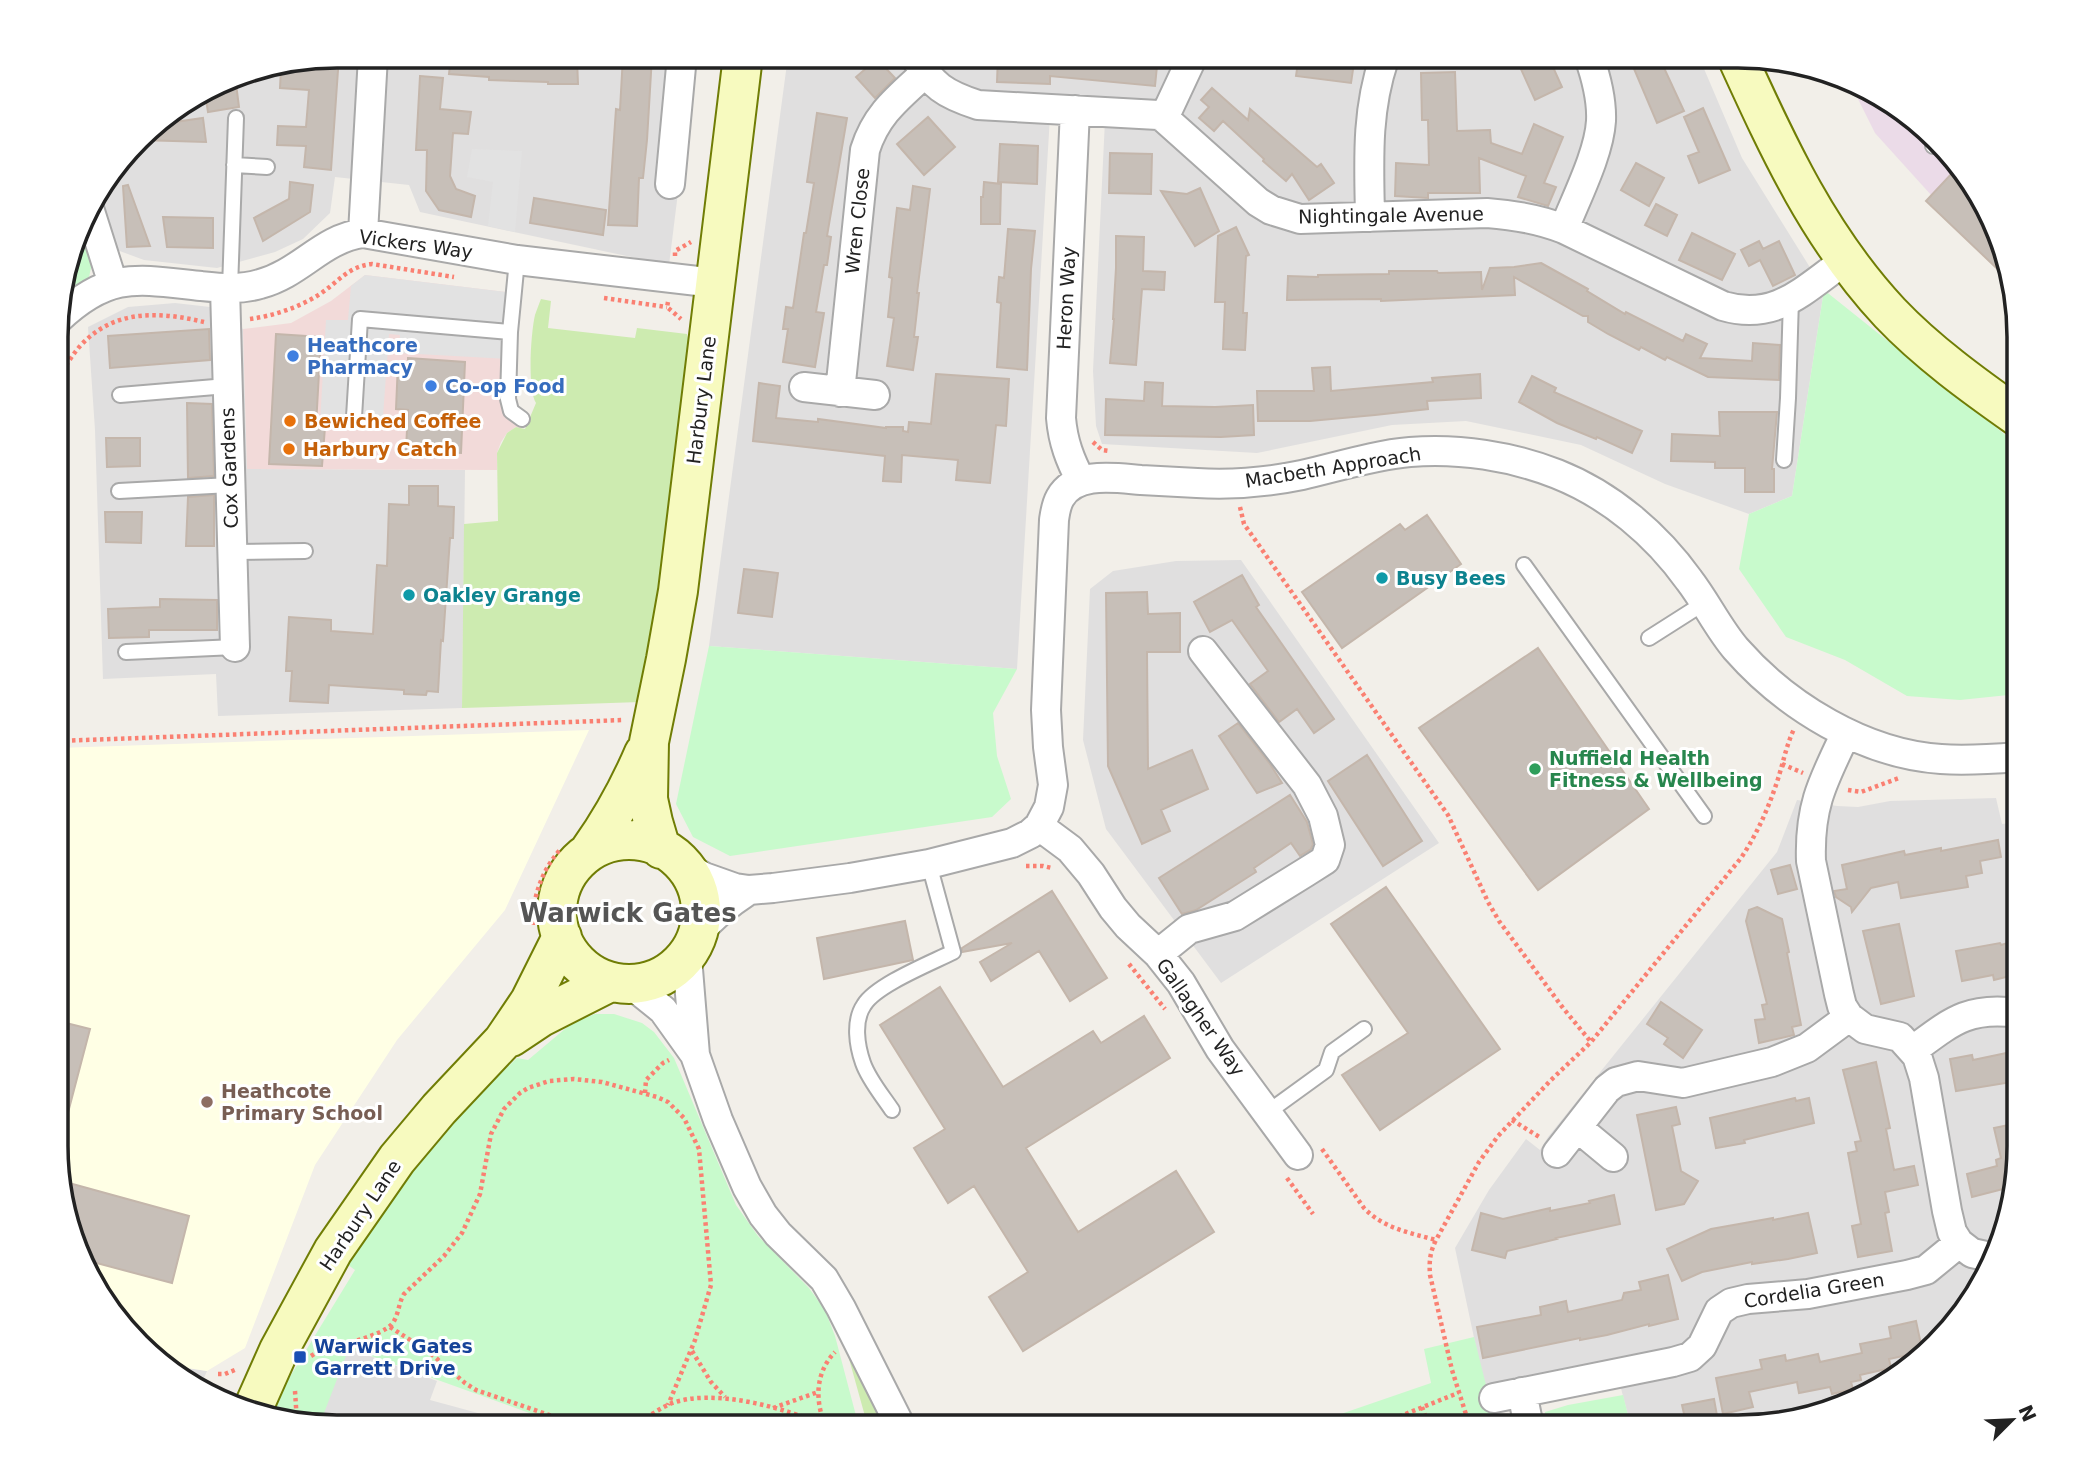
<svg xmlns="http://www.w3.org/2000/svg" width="2075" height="1483" viewBox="0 0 2075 1483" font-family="'DejaVu Sans',sans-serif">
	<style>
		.residential { fill: #e0dfdf }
		.commercial { fill: #f2dad9 }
		.industrial { fill: #ebdbe8 }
		.education { fill: #ffffe5 }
		.grass { fill: #cdebb0 }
		.park { fill: #c8facc }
		.parking { fill: #e2e2e2 }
		.building { fill: #c7bfb8; stroke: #c4b6ab; stroke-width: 2 }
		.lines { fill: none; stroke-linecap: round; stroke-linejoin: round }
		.lane-casing { stroke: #a9a9a9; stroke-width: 18 }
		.street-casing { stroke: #a9a9a9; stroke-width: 32 }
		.secondary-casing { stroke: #707d05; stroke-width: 42 }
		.path { stroke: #fa8072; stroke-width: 4.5; stroke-dasharray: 3.5 3.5; stroke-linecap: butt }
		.lane { stroke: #fff; stroke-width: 14 }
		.street { stroke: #fff; stroke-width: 28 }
		.secondary { stroke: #f7fabf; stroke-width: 38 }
		.shop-dot { fill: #3f7fe0; stroke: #fff; stroke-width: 2.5 }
		.food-dot { fill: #e8710a; stroke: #fff; stroke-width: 2.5 }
		.culture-dot { fill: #0f9aa8; stroke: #fff; stroke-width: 2.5 }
		.leisure-dot { fill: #2e9e5b; stroke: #fff; stroke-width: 2.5 }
		.education-dot { fill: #8d6e63; stroke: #fff; stroke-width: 2.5 }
		.transit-dot { fill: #1a4fb4; stroke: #fff; stroke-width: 2.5 }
		.labels { text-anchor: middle; stroke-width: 6; stroke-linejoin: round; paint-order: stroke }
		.street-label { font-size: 19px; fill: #222; stroke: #fff }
		.shop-label { font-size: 19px; font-weight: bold; fill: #366cbe; stroke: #fff; text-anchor: start }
		.food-label { font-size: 19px; font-weight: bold; fill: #c56008; stroke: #fff; text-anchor: start }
		.culture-label { font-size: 19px; font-weight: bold; fill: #0d838f; stroke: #fff; text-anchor: start }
		.leisure-label { font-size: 19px; font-weight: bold; fill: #27864d; stroke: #fff; text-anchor: start }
		.education-label { font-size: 19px; font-weight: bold; fill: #785e54; stroke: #fff; text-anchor: start }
		.transit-label { font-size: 19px; font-weight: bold; fill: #164399; stroke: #fff; text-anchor: start }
		.district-label { font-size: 26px; font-weight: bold; fill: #555; stroke: #fff }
		.rim { fill: none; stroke: #222; stroke-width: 3.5 }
	</style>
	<rect width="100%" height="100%" fill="#f2efe9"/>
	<path class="residential" d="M338,56H695L669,265L420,212L409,185L335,177L330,213L303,239L275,252L217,268L144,260L117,250L85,213L152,126L230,77Z
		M788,56L1699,57L1742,158L1824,290L1792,496L1749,514L1665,484L1581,445L1466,421L1392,425L1257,453L1102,444L1096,426L1093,371L1106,99H1051L1017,669L709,646Z
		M175,303L210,307L243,329L247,469L465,470L462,708L218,716L216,674L103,679L95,430L88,327L128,307Z
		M1241,560L1439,843L1221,983L1106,829L1083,740L1090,589L1113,571L1176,561Z
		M1996,798L2002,824L2018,822V1163L1998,1253L1961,1317L1862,1398L1738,1427H1631L1615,1365L1487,1399L1455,1248L1489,1190L1526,1139L1540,1150L1548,1137L1777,852L1797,800L1837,806L1858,807L1890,801Z
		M348,1348L437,1381L430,1400L515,1423L533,1427L320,1426L312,1425Z
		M161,1364L207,1371L200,1387L166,1369Z"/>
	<path class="commercial" d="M365,275L514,293L508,399L522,419L521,429L516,427L507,433L501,442L497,453V470L247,469L243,329L291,323L331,301Z"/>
	<path class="industrial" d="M1848,79L1909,114L1990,213L2008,280L1875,133Z"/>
	<path class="education" d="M589,730L505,910L397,1040L315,1165L245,1348L207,1371L161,1364L94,1286L58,1182V748Z"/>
	<path class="grass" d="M541,299L551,301L548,328L635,338L637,328L687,334L689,342L653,638L640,702L462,708L464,524L498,521L497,453L507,433L516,427L525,429L536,403C527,388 531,332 535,315C537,309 539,304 541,299Z
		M846,1348L890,1427H868Z"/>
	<path class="park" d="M82,224L93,259L89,277L64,294V283Z
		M1824,290L2018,445V694L1960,700L1907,696L1845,660L1786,637L1739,569L1749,514L1792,496Z
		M709,646L1017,669L993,713L997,756L1011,799L992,817L730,856L693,837L676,804Z
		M595,1014H614L642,1023L654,1032L674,1058L736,1205L758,1236L809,1288L825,1310L835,1336L859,1427H568L349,1348L319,1426L269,1416L272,1406L355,1270L344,1262C391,1187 452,1118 517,1058L528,1060L572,1023Z
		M1474,1337L1496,1425L1511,1427H1303L1431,1383L1424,1349Z
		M1623,1395L1631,1427H1545V1412L1568,1405Z"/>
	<path class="parking" d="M472,149L522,151L515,232L488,226L493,182L467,177Z
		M365,275L514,293L509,359L399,353L400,335L389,334L382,430L328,429V423H320L326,320H348L351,286Z"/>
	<path class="building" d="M339,56L331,170L304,167L306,146L277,145L278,126L306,127L309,90L280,88L281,68L307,69L308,62Z
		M451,56H543V58L577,59L578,84H548V82L489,80V77L449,74Z
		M623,56H652L647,140L643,178H639L637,226L608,225L616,109L620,110Z
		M998,56H1158L1155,86L1050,76V84L997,82Z
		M1299,56H1355L1351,83L1296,76Z
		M1515,56H1548L1562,87L1535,100Z
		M1629,57H1659L1684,111L1657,123Z
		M877,59L895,78L875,98L856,77Z
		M1455,72L1457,131L1490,130L1491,143L1522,154L1534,124L1563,137L1544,183L1556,187L1548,206L1518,197L1526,176L1479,158L1480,193H1428V198L1395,196L1396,163L1429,165L1428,120H1422L1421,73Z
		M235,76L239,107L208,112L205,93Z
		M420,76L443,78L440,109L471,112L468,134L453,133L450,176L456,189L475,196L471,217L439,210L426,191L427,150H416Z
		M1212,88L1248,120L1250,109L1317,167L1321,164L1334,183L1309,200L1292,174L1286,181L1263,161L1264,159L1223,121L1214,131L1199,118L1209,107L1201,100Z
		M1703,108L1730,170L1699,183L1688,156L1699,152L1684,117Z
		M817,113L847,118L827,236L831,237L827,265H824L816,312L824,313L815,367L783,362L788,329H783L786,307L793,308L804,233H806L814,183L807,182Z
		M928,117L955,147L924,175L897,144Z
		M203,118L206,142L141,140L154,125Z
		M1000,144L1038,146L1037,184L998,182Z
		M1110,153L1152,154L1151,194L1109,193Z
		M1636,163L1664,178L1649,206L1621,190Z
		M1955,170L1990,213L2007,278L1926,201Z
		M290,182L313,185L310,212L263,241L254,218L289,199Z
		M984,182L1001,184L1000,224H981V197H983Z
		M128,185L150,246L127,247L123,186Z
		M913,186L930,189L917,293H919L914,337H918L913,370L887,366L894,318L888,317L892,278L889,277L897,208L910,210Z
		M1200,188L1219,231L1195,246L1161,191L1187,194Z
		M534,198L606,210L603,235L530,223Z
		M1656,204L1677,215L1667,236L1645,225Z
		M163,217L213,218V248L167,247Z
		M1236,227L1249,255L1246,256L1243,313H1247L1245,350L1223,349L1225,302H1215L1218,236Z
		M1008,229L1035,231L1031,269L1027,370L997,367L1001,303L997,302L999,277L1004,278Z
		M1692,233L1735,254L1722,280L1679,260Z
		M1116,236L1144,237L1143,271L1165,272L1164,290L1142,289L1136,365L1110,363L1114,319H1113L1116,268Z
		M1759,241L1763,249L1779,241L1795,275L1773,286L1760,260L1749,266L1741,250Z
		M1541,263L1588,289L1587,291L1625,314L1626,312L1683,341L1686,334L1707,344L1700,358L1752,361L1753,343L1780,345L1779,380L1708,377L1667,357L1665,360L1641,347L1639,350L1608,334L1588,322V316H1583L1514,277L1515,295L1381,301V299L1287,300L1288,276L1318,277V275L1389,274V271H1437L1438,273L1481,272L1482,290L1490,268L1514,267Z
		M209,329L210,360L110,368L108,336Z
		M276,334L321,337L316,426L325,427L322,466L269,464Z
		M408,358L465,362L461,453L406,450L408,410L396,409L398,363H408Z
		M1330,367L1331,391L1433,382L1432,378L1480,374L1481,398L1427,401L1428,409L1375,415L1310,421H1258L1257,391H1314L1312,368Z
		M936,374L1009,379L1006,426L996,425L990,483L956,480L958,460L902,455L901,482L883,481L885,456L753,441L759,383L780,386L776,418L818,422V419L886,428V427H903V431L908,432L909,422L931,424Z
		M1532,376L1556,388L1554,392L1642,431L1632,453L1597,437L1596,439L1557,423L1519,402Z
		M1145,382L1163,383L1162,406L1215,407L1253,405L1254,435L1221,437L1105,435L1106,399L1144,401Z
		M187,403L212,404L214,476L188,478Z
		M1719,412H1777L1772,469H1774V492H1745V468H1715V462L1671,461L1672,434L1720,436Z
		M106,438H140V466L107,467Z
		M409,486H438V506L454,507L453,538H450L443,641L441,640L438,692L427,691L426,695L404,694V690L329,685L328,703L290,701L292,671H286L289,617L331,620V631L373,634L377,565L387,566L389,504L409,505Z
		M214,495V546H186L188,497Z
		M105,512H142L141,543L106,542Z
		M1427,515L1461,564L1342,648L1302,592L1400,524L1405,530Z
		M744,569L778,573L772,617L738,613Z
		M1242,575L1259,605L1256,607L1334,719L1314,733L1297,709L1279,722L1250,684L1268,671L1232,620L1210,632L1194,602Z
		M1147,592L1148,614L1180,613V652H1147L1148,769L1192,750L1208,789L1161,810L1170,831L1142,844L1108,766L1106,593Z
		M160,599L217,600V630H149V637L109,638L108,609L160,607Z
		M1538,648L1649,809L1538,890L1419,728Z
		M1238,723L1270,764L1282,783L1257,793L1219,736Z
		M1367,755L1422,841L1383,866L1328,781Z
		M1290,795L1307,822L1313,844L1311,849L1300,856L1291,843L1254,868L1256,872L1196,910L1182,914L1159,878Z
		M1998,840L2001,857L1980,861L1982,873L1966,876L1968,887L1901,898L1898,882L1871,888L1852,912L1851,907L1836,897L1834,891L1847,889L1842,865L1904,851L1905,855L1941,848V851Z
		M1790,865L1797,889L1778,894L1771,870Z
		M1386,887L1500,1049L1380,1130L1342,1075L1408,1033L1331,924Z
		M1052,891L1107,978L1070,1001L1039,951L991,981L980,962L1012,943L962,952V948Z
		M1757,907L1782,919L1789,952L1787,953L1801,1025L1792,1027L1794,1035L1759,1043L1755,1020L1765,1019L1762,1005L1767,1004L1746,921L1749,910Z
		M905,921L913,960L824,979L817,938Z
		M1899,924L1914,996L1881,1004L1863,931Z
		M2018,940V974L1994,980L1993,975L1962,981L1956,951L2000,943L2001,945Z
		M940,987L1003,1087L1093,1031L1101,1043L1144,1016L1170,1058L1026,1148L1078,1232L1176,1171L1214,1232L1023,1351L989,1297L1028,1272L974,1186L948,1203L914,1148L945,1129L880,1025Z
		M1661,1002L1702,1030L1683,1058L1664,1044L1668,1038L1647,1024Z
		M58,1021L90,1029L65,1124H58Z
		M2016,1051L2018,1081L1956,1091L1950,1059L1972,1055L1973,1060Z
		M1876,1062L1890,1128L1886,1129L1894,1170L1914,1166L1918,1185L1885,1192L1889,1212L1885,1213L1892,1251L1858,1257L1852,1226L1861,1224L1848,1153L1857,1151L1855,1142L1861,1141L1843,1070Z
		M1795,1098L1796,1101L1809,1098L1814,1123L1744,1140L1745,1143L1716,1148L1710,1118Z
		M1676,1107L1680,1124L1672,1126L1681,1171L1698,1181L1684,1204L1656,1210L1637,1115Z
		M2018,1123V1163L2007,1211L2003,1189L1972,1197L1967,1174L1997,1166L1996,1160L2001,1158L1994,1128Z
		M58,1180L189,1216L172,1283L85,1260Z
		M1614,1195L1620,1224L1556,1238L1557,1239L1507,1251L1505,1258L1472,1250L1481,1213L1503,1219L1550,1208V1211L1590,1203L1589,1201Z
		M1808,1213L1817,1253L1788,1259L1752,1264V1262L1702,1272L1682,1281L1667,1249L1711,1229L1773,1218V1220Z
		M1668,1275L1678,1319L1649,1326V1324L1607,1335L1580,1340V1338L1483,1358L1477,1327L1541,1315L1540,1307L1566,1301L1568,1312L1622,1300L1624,1293L1641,1290L1639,1282Z
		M1916,1321L1922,1349L1917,1353L1889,1359L1891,1368L1860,1375L1861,1380L1851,1382L1853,1389L1832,1394L1830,1387L1799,1393L1797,1382L1749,1392L1753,1407L1723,1414L1716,1378L1762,1369L1760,1360L1785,1355L1786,1361L1818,1354L1820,1362L1862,1353L1860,1344L1891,1338L1889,1327Z
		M1714,1399L1719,1427H1687L1682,1405Z"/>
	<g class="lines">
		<defs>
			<path id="lane" d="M1933,146L1934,145
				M234,165L267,167
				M230,288L236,118
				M510,332L508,399L511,411L522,419
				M120,395L227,386
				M354,417L360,319L510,332L517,260
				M1784,460L1788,398L1791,299
				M119,491L230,485
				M232,552L305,551
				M1524,565L1704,816
				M1649,638L1704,603
				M126,652L235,647
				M892,1110C882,1095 869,1080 863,1063C857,1046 853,1021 864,1005C876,985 931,963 953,952L929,864
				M1268,1112L1326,1070L1332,1052L1364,1029"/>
			<path id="street" d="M914,56C933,86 944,94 978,105L1158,115L1164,118L1258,202L1271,210L1300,219L1487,213C1514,215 1539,219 1564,229L1723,306C1777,322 1805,288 1846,260
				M1075,110L1061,418C1063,442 1070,460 1081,481
				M1164,118L1193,56
				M670,184L682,56
				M89,208L113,284
				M1370,217C1369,162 1366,112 1384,59L1383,56
				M1564,229C1576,198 1599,154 1601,121C1602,99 1596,77 1589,57
				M363,233L373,56
				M225,288L235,647
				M58,319C109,271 137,279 201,286C221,288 240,290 260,284C301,273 321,239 363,233L517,260L715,283
				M804,387L875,395
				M840,392L865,150C876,114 899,97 925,73
				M1846,733C1823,781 1809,806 1811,861L1839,994L1842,1006L1849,1017L1865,1029L1900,1037L1917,1056L1924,1078L1947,1211L1952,1232L1959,1243L1972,1253L1995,1258
				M686,867L704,877L735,888L749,890L773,888L850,878L929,864L1012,843L1030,834L1039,826
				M695,937C710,918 729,903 749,890
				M1158,954L1189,929L1235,916L1306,872L1325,860L1330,845L1323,816L1307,785L1203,651
				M687,957L695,1055L718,1120L747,1187L763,1215L778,1234L824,1279L841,1308L901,1427
				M632,985L663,1010L693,1052
				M1913,1050C1951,1022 1968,1006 2018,1013
				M1578,1128L1613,1157
				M1557,1153L1607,1089L1616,1082L1638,1076L1683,1083L1772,1062L1807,1048L1849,1017
				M1298,1155L1220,1049L1181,983L1158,954L1128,926L1113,908L1091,874L1070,849L1039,826L1049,807L1053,785L1048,747L1046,710L1054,520C1055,513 1056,505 1060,498C1075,471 1115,478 1141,480C1160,481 1178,482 1197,483C1231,485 1268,482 1302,475C1337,467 1374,455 1410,452C1459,448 1511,456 1557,474C1610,495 1656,534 1689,580C1706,602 1718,628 1736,649C1786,706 1864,754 1941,759C1967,761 1993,759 2018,757
				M1522,1392L1529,1427
				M1494,1398L1673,1362L1690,1357L1702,1346L1719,1311L1731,1303L1748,1299L1808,1294L1907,1275L1926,1270L1959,1243"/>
			<path id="secondary" d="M1737,57C1779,149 1819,237 1890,313C1927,352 1974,386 2018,417
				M557 912a72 72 0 1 1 144 0a72 72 0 1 1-144 0Z
				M661,849L653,822L648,799L649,742L666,659L678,591L743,56
				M590,850C612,819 629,788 644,753
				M511,1037L541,1017L610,982
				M251,1413L279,1350L333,1251L397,1159L439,1109L503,1041L530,1001L562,937"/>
		</defs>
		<use href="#lane" class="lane-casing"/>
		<use href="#street" class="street-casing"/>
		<use href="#secondary" class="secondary-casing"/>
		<path class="path" d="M675,256V251L691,242
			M604,298L667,307
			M668,302L667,307L681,319
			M250,319C273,316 300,307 320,294C338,282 349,266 372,264L454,277
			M58,377C67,365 74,351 85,341C118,309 162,312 204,322
			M1093,442L1102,450L1109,451
			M1240,507L1244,524L1448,815L1488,902L1499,921L1563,1008L1591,1042
			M2007,731L2018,728
			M58,741L624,720
			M1782,764L1803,773
			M1848,790L1861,792L1899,778
			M1026,866H1043L1052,868
			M533,925C532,898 542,870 560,850
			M1129,964L1165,1009
			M645,1093L646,1080L663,1063L669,1060
			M1512,1120L1541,1138
			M1322,1149L1364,1208C1383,1228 1410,1233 1436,1240
			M1287,1178L1313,1214
			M390,1327L429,1352L465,1383L476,1390L558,1418L597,1427
			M692,1351L711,1382L725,1397
			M311,1356L319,1351C336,1346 382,1336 392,1324C399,1315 398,1304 404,1294L444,1256L462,1233L480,1194L491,1134L504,1109L520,1093L528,1088L549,1081L574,1079L602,1082L657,1097L668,1102L684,1118L699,1149L711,1285L695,1340L668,1405
			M218,1374H225L237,1369
			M295,1391L297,1422
			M1422,1407L1429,1427
			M773,1408L818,1392
			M825,1425C815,1400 815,1373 835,1352
			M627,1427C643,1422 654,1411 670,1404C711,1387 788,1408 827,1427
			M1373,1427L1458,1393
			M1470,1427L1452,1370L1430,1275C1429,1261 1430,1252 1436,1240L1479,1162L1498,1136L1551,1080L1591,1042L1741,858C1757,834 1768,809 1777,782C1783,764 1786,746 1794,729"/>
		<use href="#lane" class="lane"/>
		<use href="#street" class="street"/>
		<use href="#secondary" class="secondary"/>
	</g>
	<g class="shop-dot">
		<circle cx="293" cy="356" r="7"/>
		<circle cx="431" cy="386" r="7"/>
	</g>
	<g class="food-dot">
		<circle cx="290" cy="421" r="7"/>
		<circle cx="289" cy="449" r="7"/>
	</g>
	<g class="culture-dot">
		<circle cx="1382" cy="578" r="7"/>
		<circle cx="409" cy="595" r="7"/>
	</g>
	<circle class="leisure-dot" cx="1535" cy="769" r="7"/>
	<circle class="education-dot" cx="207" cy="1102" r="7"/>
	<rect class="transit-dot" x="293" y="1350" width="14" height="14" rx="3.5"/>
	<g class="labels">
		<g class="street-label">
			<text transform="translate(1391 215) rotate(-1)" y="7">Nightingale Avenue</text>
			<text transform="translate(857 221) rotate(-84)" y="7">Wren Close</text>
			<text transform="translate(416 244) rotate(8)" y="7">Vickers Way</text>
			<text transform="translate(1066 298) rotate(-87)" y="7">Heron Way</text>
			<text transform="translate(701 400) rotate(-83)" y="7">Harbury Lane</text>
			<text transform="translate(1333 467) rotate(-9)" y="7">Macbeth Approach</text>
			<text transform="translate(229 468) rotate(-92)" y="7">Cox Gardens</text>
			<text transform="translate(1201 1017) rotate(55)" y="7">Gallagher Way</text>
			<text transform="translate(360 1215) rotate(-56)" y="7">Harbury Lane</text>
			<text transform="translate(1814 1290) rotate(-9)" y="7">Cordelia Green</text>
		</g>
		<g class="shop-label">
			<text x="307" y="352">Heathcore<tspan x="307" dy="22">Pharmacy</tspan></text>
			<text x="445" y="393">Co-op Food</text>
		</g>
		<g class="food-label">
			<text x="304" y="428">Bewiched Coffee</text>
			<text x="303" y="456">Harbury Catch</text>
		</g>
		<g class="culture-label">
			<text x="1396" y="585">Busy Bees</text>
			<text x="423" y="602">Oakley Grange</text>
		</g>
		<g class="leisure-label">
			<text x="1549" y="765">Nuffield Health<tspan x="1549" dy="22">Fitness &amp; Wellbeing</tspan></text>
		</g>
		<g class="education-label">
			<text x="221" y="1098">Heathcote<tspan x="221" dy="22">Primary School</tspan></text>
		</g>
		<g class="transit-label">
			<text x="314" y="1353">Warwick Gates<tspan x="314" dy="22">Garrett Drive</tspan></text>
		</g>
		<g class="district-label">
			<text x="628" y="922">Warwick Gates</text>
		</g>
	</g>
	<path d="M0 0H2075V1483H0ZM337 68H1738A269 269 0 0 1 2007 337V1146A269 269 0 0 1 1738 1415H337A269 269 0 0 1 68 1146V337A269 269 0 0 1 337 68Z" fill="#fff" fill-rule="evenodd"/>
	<path class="rim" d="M337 68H1738A269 269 0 0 1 2007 337V1146A269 269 0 0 1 1738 1415H337A269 269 0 0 1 68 1146V337A269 269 0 0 1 337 68Z"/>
	<g transform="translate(2012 1420) rotate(66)" stroke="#ffffff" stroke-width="5" paint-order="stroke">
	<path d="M0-5L12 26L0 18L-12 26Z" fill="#222222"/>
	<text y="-10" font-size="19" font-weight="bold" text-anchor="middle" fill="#222222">N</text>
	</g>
</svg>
